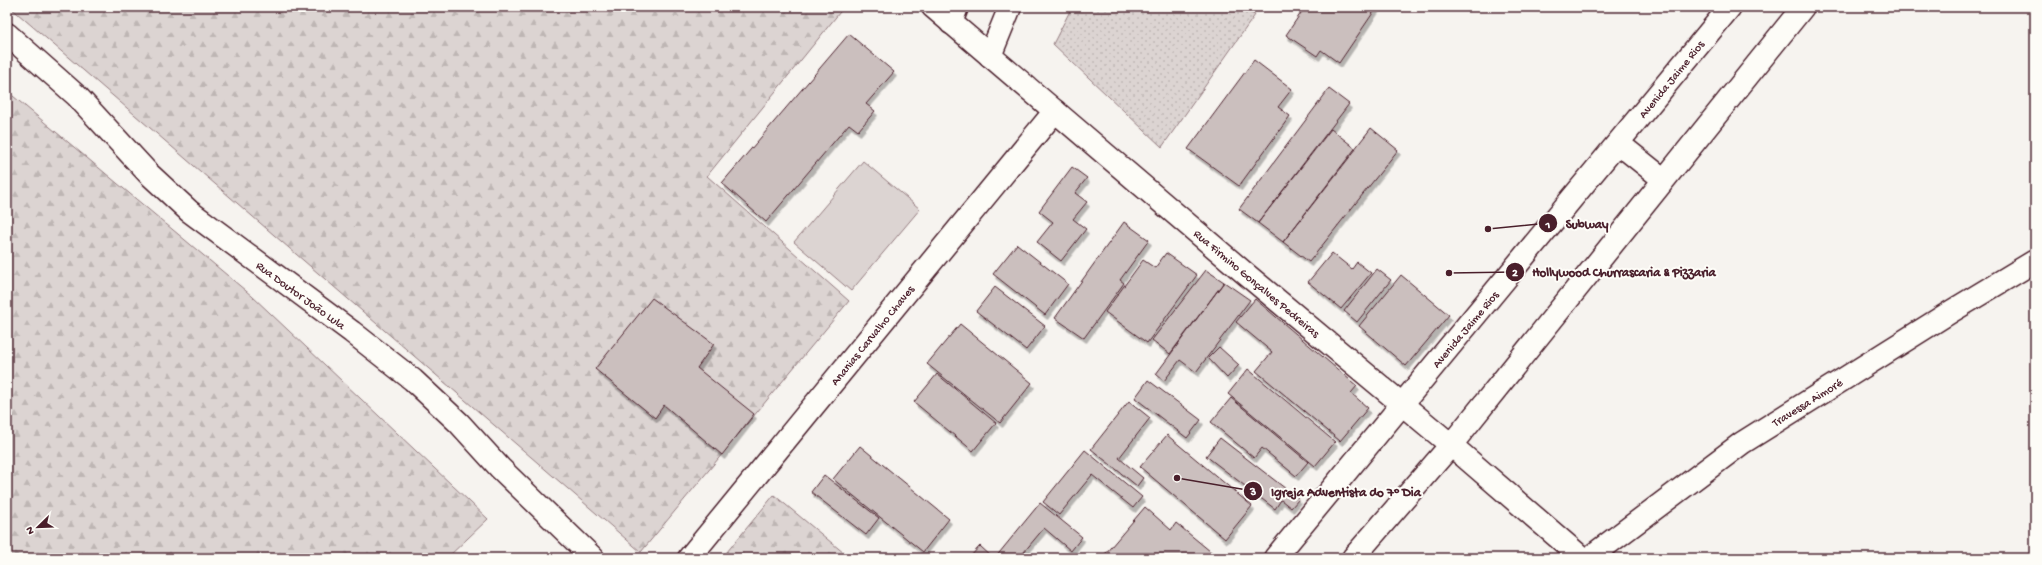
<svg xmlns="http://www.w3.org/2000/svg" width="2042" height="565" viewBox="0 0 2042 565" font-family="'Gochi Hand',sans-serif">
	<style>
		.grass { fill: url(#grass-dots); stroke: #937a7e }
		.forest { fill: url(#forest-firs); stroke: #937a7e }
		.garden { fill: #dcd4d2; stroke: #937a7e }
		.building { fill: #cbbfbe; stroke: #4a1f2b; filter: url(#shadow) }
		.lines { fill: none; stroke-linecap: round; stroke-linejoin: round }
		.street-casing { stroke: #4a1f2b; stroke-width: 25 }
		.secondary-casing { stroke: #4a1f2b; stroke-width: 25 }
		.primary-casing { stroke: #4a1f2b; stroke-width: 25 }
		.street { stroke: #fdfcf7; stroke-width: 22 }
		.secondary { stroke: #fdfcf7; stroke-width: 22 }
		.primary { stroke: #fdfcf7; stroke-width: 22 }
		.labels { text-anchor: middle; stroke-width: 4; stroke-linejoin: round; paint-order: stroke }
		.street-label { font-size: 12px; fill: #4a1f2b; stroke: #fdfcf7 }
		.leader { fill: none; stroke: #4a1f2b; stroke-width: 1.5 }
		.callout-dot { fill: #4a1f2b; stroke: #fdfcf7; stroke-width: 1.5 }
		.mark-label { font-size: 12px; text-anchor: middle; font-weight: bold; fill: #fff }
		.callout-label { font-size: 13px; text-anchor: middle; font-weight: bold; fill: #4a1f2b; stroke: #fdfcf7; stroke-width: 4; stroke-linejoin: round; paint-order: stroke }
	</style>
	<defs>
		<pattern id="grass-dots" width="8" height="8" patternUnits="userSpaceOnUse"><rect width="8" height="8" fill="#dcd4d2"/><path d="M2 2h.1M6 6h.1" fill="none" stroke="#beb6b4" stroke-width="1.8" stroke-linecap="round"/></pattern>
		<pattern id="forest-firs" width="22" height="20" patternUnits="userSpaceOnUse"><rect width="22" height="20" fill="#dcd4d2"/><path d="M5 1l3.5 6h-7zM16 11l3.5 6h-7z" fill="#beb6b4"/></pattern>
		<filter id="shadow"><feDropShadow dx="2.5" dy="4.5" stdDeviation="0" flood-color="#0004"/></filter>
	</defs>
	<rect width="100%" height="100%" fill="#f6f3ef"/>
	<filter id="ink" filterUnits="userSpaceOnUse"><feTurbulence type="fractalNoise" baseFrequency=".025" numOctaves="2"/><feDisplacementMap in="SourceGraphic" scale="8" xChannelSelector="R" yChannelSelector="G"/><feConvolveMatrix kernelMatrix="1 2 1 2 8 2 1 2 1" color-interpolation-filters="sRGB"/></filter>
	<g filter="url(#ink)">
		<path class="grass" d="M1072,7H1237L1255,15L1162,147L1053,44Z"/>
		<path class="forest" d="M10,7H844L707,176L849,301L641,552Z
			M7,91L252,296L488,519L447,558H7Z
			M774,495L850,558H722Z"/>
		<path class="garden" d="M863,161L920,209L851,291L794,242Z"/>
		<path class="building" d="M1305,7H1377L1339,63L1321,50L1317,56L1286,35Z
			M849,34L894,72L866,104L875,111L858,131L849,124L766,222L722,183Z
			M1254,60L1292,89L1278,107L1290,116L1239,186L1188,149Z
			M1329,89L1349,104L1258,223L1239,209Z
			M1371,128L1398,150L1309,262L1283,242Z
			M1331,129L1356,149L1283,242L1258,223Z
			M1072,167L1087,178L1075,193L1087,202L1073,219L1086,229L1061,261L1037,242L1053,222L1039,211Z
			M1124,222L1149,240L1120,280L1124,283L1084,338L1055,318Z
			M1017,244L1068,284L1045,315L993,274Z
			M1166,253L1197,275L1147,343L1105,312L1143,260L1155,268Z
			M1332,253L1352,269L1357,262L1371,273L1341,309L1308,282Z
			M1377,269L1391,280L1357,322L1344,311Z
			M1206,270L1224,282L1170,354L1152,340Z
			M1401,275L1449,315L1406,366L1359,326Z
			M1224,282L1250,300L1196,372L1180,360L1164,381L1156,374Z
			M995,287L1045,326L1026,350L976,311Z
			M652,298L714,344L697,368L754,414L722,455L664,405L655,418L595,369Z
			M1255,299L1357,386L1351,393L1368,408L1340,441L1256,371L1272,352L1236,322Z
			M960,324L1032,383L1000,423L927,364Z
			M1219,347L1239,365L1227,378L1208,358Z
			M1248,369L1335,442L1315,466L1228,394Z
			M937,374L996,423L973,451L914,402Z
			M1148,380L1201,420L1187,438L1135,398Z
			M1231,398L1308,462L1296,476L1262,448L1254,458L1211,422Z
			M1129,401L1150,418L1119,458L1143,478L1137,486L1091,449Z
			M1167,435L1252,506L1225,539L1140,467Z
			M1220,438L1299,499L1291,508L1281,500L1275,509L1206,456Z
			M860,446L949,519L923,552L833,479Z
			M1085,450L1142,497L1133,508L1092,475L1059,515L1043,502Z
			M824,475L879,518L866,535L811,492Z
			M1040,503L1082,537L1071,551L1044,528L1019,558H995Z
			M1145,507L1171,530L1176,523L1216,556L1215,558H1109L1105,554Z
			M980,546L993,558H969Z"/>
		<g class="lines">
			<defs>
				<path id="street" d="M7,34L77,96L148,173L189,211L352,332L413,380L459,423L500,468L593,558
					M689,558L1055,111
					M1589,558L1742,443L1952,311L2035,261"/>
				<path id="secondary" d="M951,23L957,7
					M990,56L1010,7
					M1618,143L1663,179
					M1275,558L1730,7
					M1353,558L1451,445L1803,7"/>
				<path id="primary" d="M933,7L1247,275L1451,445L1582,558"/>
			</defs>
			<use href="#street" class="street-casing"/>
			<use href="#secondary" class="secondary-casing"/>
			<use href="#primary" class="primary-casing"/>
			<use href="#street" class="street"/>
			<use href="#secondary" class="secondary"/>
			<use href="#primary" class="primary"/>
		</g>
	</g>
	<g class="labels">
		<g class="street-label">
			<text transform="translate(1671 79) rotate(-51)" y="4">Avenida Jaime Rios</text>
			<text transform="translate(1257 283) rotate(40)" y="4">Rua Firmino Gonçalves Pedreiras</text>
			<text transform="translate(301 295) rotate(36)" y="4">Rua Doutor João Lula</text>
			<text transform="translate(1465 329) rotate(-50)" y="4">Avenida Jaime Rios</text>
			<text transform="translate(872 335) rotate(-51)" y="4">Ananias Carvalho Chaves</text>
			<text transform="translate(1807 402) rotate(-32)" y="4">Travessa Aimoré</text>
		</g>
	</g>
	<path class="leader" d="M1488 229L1548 223M1449 273L1515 272M1177 478L1253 491"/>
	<g class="callout-dot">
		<circle cx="1488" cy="229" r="4"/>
		<circle cx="1449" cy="273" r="4"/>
		<circle cx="1177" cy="478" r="4"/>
		<circle cx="1548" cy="223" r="10"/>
		<circle cx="1515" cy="272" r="10"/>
		<circle cx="1253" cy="491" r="10"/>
	</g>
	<g class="mark-label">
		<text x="1548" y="228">1</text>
		<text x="1515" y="276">2</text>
		<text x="1253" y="495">3</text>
	</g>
	<g class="callout-label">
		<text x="1587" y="228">Subway</text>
		<text x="1624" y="276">Hollywood Churrascaria &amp; Pizzaria</text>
		<text x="1346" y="496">Igreja Adventista do 7º Dia</text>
	</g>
	<rect width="2042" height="565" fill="none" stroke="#fdfcf7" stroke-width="24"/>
	<rect x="12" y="12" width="2018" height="541" fill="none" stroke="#4a1f2b" stroke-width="1.5" filter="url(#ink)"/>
	<g transform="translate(38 527) rotate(247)" stroke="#fdfcf7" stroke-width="3" paint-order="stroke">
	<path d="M0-3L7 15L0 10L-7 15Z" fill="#4a1f2b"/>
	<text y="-6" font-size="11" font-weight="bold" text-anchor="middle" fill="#4a1f2b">N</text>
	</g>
</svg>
